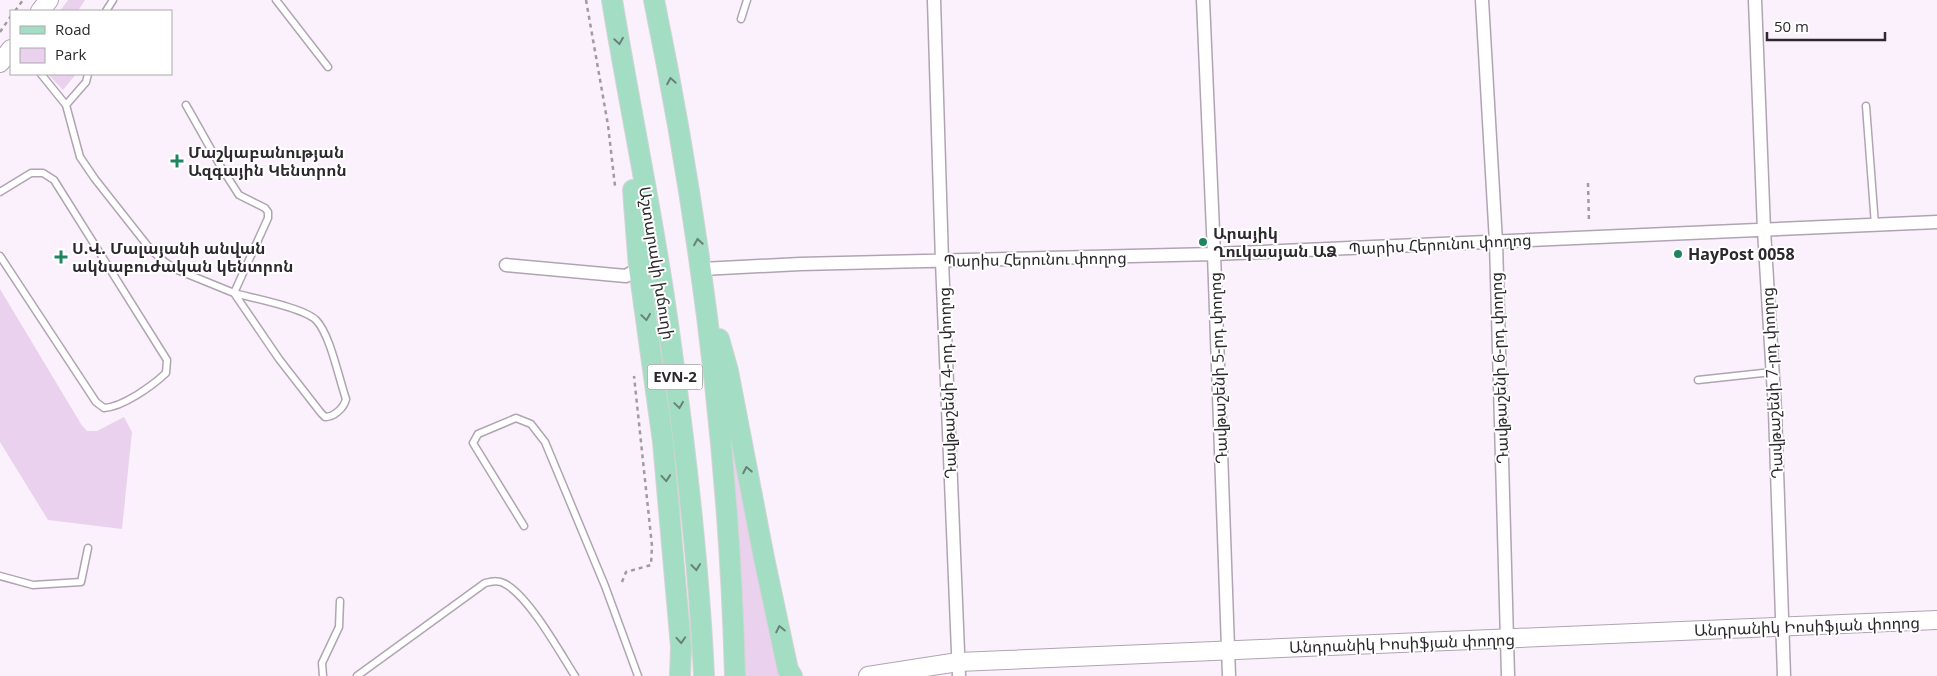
<svg xmlns="http://www.w3.org/2000/svg" width="1937" height="676" viewBox="0 0 1937 676" font-family="'Open Sans','Noto Sans Armenian',sans-serif">
	<style>
		.green { fill: #ead1ee }
		.lines { fill: none; stroke-linecap: round; stroke-linejoin: round }
		.lane-casing { stroke: #b0a4b2; stroke-width: 9 }
		.street-casing { stroke: #b0a4b2; stroke-width: 15 }
		.secondary-casing { stroke: #b0a4b2; stroke-width: 20 }
		.primary-casing { stroke: #d5d4d5; stroke-width: 22 }
		.path { stroke: #a29aa3; stroke-width: 2.5; stroke-dasharray: 4 4; stroke-linecap: butt }
		.lane { stroke: #fff; stroke-width: 6 }
		.street { stroke: #fff; stroke-width: 12 }
		.secondary { stroke: #fff; stroke-width: 18 }
		.primary { stroke: #a3ddc4; stroke-width: 20 }
		.oneway { stroke: #688278 }
		.poi-dot { fill: #1f8560; stroke: #fff; stroke-width: 2 }
		.labels { text-anchor: middle; stroke-width: 4; stroke-linejoin: round; paint-order: stroke }
		.shield { fill: #fff; stroke: #6b686c; stroke-width: 1 }
		.shield-label { font-size: 15px; font-weight: bold; fill: #2c282d }
		.poi-label { font-size: 16px; font-weight: bold; fill: #2c282d; stroke: #fff; text-anchor: start }
		.street-label { font-size: 16px; fill: #2c282d; stroke: #fff }
	</style>
	<rect width="100%" height="100%" fill="#fbf1fd"/>
	<path class="green" d="M68,0H85L78,11H60Z
		M48,74H76L63,90Z
		M0,289L81,424L87,431H97L124,417L132,432L122,529L48,520L0,442Z
		M728,406L788,676H742Z"/>
	<g class="lines">
		<defs>
			<path id="lane" d="M276,0L328,67
				M106,11L113,0
				M741,19L747,0
				M41,74L66,105L86,82L88,74
				M66,105L80,157L95,179L151,250L165,262L175,269L234,293L268,218V212L265,208L239,195L221,167L186,105
				M1866,106L1875,225
				M0,192L31,173H43L54,180L167,360L166,373C152,386 123,407 104,408L96,402L0,256
				M234,293C252,298 304,308 316,320C330,334 339,379 346,399C344,408 334,417 325,417L321,413L279,359Z
				M1698,380L1772,372
				M524,526L473,443L478,434L516,418L531,424L545,442L605,586L638,676
				M0,576L33,585L81,582L88,548
				M323,676L322,663L339,627L340,601
				M357,676L485,583C493,581 500,580 507,585C531,600 559,651 575,676"/>
			<path id="street" d="M934,0L942,261L959,676
				M1203,0L1214,254L1229,676
				M1482,0L1496,242L1508,676
				M1755,0L1764,230L1775,411L1784,676
				M506,265L626,276L639,268
				M702,269L800,264L1214,254L1937,222"/>
			<path id="secondary" d="M40,11L49,0
				M0,63L11,49
				M868,676L958,662L1937,620"/>
			<path id="primary" d="M612,0C628,97 648,193 663,290C682,418 698,547 704,676
				M654,0C700,223 729,449 735,676
				M633,190L639,268L663,442L681,647L680,676
				M719,339L728,371L764,558L788,670L792,676"/>
		</defs>
		<use href="#lane" class="lane-casing"/>
		<use href="#street" class="street-casing"/>
		<use href="#secondary" class="secondary-casing"/>
		<use href="#primary" class="primary-casing"/>
		<path class="path" d="M586,0L608,125L615,186
			M15,11L23,0
			M0,32L11,16
			M1588,183L1589,223
			M622,582L626,572L651,565L652,546L634,376"/>
		<use href="#lane" class="lane"/>
		<use href="#street" class="street"/>
		<use href="#secondary" class="secondary"/>
		<use href="#primary" class="primary"/>
	</g>
	<defs><path id="oneway-chevron" d="M-2-3.5L2.5 0L-2 3.5" fill="none" stroke-width="1.6" stroke-linecap="round" stroke-linejoin="round" transform="scale(1.25)"/></defs>
	<g class="oneway">
		<use href="#oneway-chevron" transform="translate(619 41) rotate(81)"/>
		<use href="#oneway-chevron" transform="translate(671 81) rotate(-100)"/>
		<use href="#oneway-chevron" transform="translate(698 242) rotate(-99)"/>
		<use href="#oneway-chevron" transform="translate(646 317) rotate(82)"/>
		<use href="#oneway-chevron" transform="translate(679 405) rotate(82)"/>
		<use href="#oneway-chevron" transform="translate(747 470) rotate(-101)"/>
		<use href="#oneway-chevron" transform="translate(666 478) rotate(85)"/>
		<use href="#oneway-chevron" transform="translate(696 567) rotate(84)"/>
		<use href="#oneway-chevron" transform="translate(780 629) rotate(-102)"/>
		<use href="#oneway-chevron" transform="translate(681 640) rotate(86)"/>
	</g>
	<g class="poi-dot">
		<path d="M174.5 153.5h5v5h5v5h-5v5h-5v-5h-5v-5h5z"/>
		<circle cx="1203" cy="242" r="5"/>
		<circle cx="1678" cy="254" r="5"/>
		<path d="M58.5 249.5h5v5h5v5h-5v5h-5v-5h-5v-5h5z"/>
	</g>
	<g class="labels">
		<rect class="shield" x="647.5" y="364.5" width="55" height="25" rx="4"/>
		<g class="shield-label">
			<text x="675" y="382">EVN-2</text>
		</g>
		<g class="poi-label">
			<text x="188" y="158">Մաշկաբանության<tspan x="188" dy="18">Ազգային Կենտրոն</tspan></text>
			<text x="1213" y="239">Արայիկ<tspan x="1213" dy="18">Ղուկասյան ԱՁ</tspan></text>
			<text x="72" y="254">Ս.Վ. Մալայանի անվան<tspan x="72" dy="18">ակնաբուժական կենտրոն</tspan></text>
			<text x="1688" y="260">HayPost 0058</text>
		</g>
		<g class="street-label">
			<text transform="translate(1440 244) rotate(-3)" y="6">Պարիս Հերունու փողոց</text>
			<text transform="translate(1035 259) rotate(-1)" y="6">Պարիս Հերունու փողոց</text>
			<text transform="translate(657 263) rotate(81)" y="6">Աշտարակի խճուղի</text>
			<text transform="translate(1218 368) rotate(-92)" y="6">Դավթաշենի 5-րդ փողոց</text>
			<text transform="translate(1499 368) rotate(-92)" y="6">Դավթաշենի 6-րդ փողոց</text>
			<text transform="translate(947 383) rotate(-92)" y="6">Դավթաշենի 4-րդ փողոց</text>
			<text transform="translate(1772 383) rotate(-93)" y="6">Դավթաշենի 7-րդ փողոց</text>
			<text transform="translate(1807 626) rotate(-2)" y="6">Անդրանիկ Իոսիֆյան փողոց</text>
			<text transform="translate(1402 643) rotate(-2)" y="6">Անդրանիկ Իոսիֆյան փողոց</text>
		</g>
	</g>
	<rect x="10" y="10" width="162" height="65" fill="#ffffff" stroke="#aba9ab"/>
	<rect x="20" y="26" width="25" height="8" fill="#a3ddc4" stroke="#aba9ab"/>
	<text x="55" y="35" font-size="15" fill="#2c282d">Road</text>
	<rect x="20" y="48" width="25" height="15" fill="#ead1ee" stroke="#aba9ab"/>
	<text x="55" y="60" font-size="15" fill="#2c282d">Park</text>
	<path d="M1767 32v8h118v-8" fill="none" stroke="#2c282d" stroke-width="2.5"/>
	<text x="1774" y="32" font-size="15" fill="#2c282d" stroke="#ffffff" stroke-width="4" paint-order="stroke">50 m</text>
</svg>
